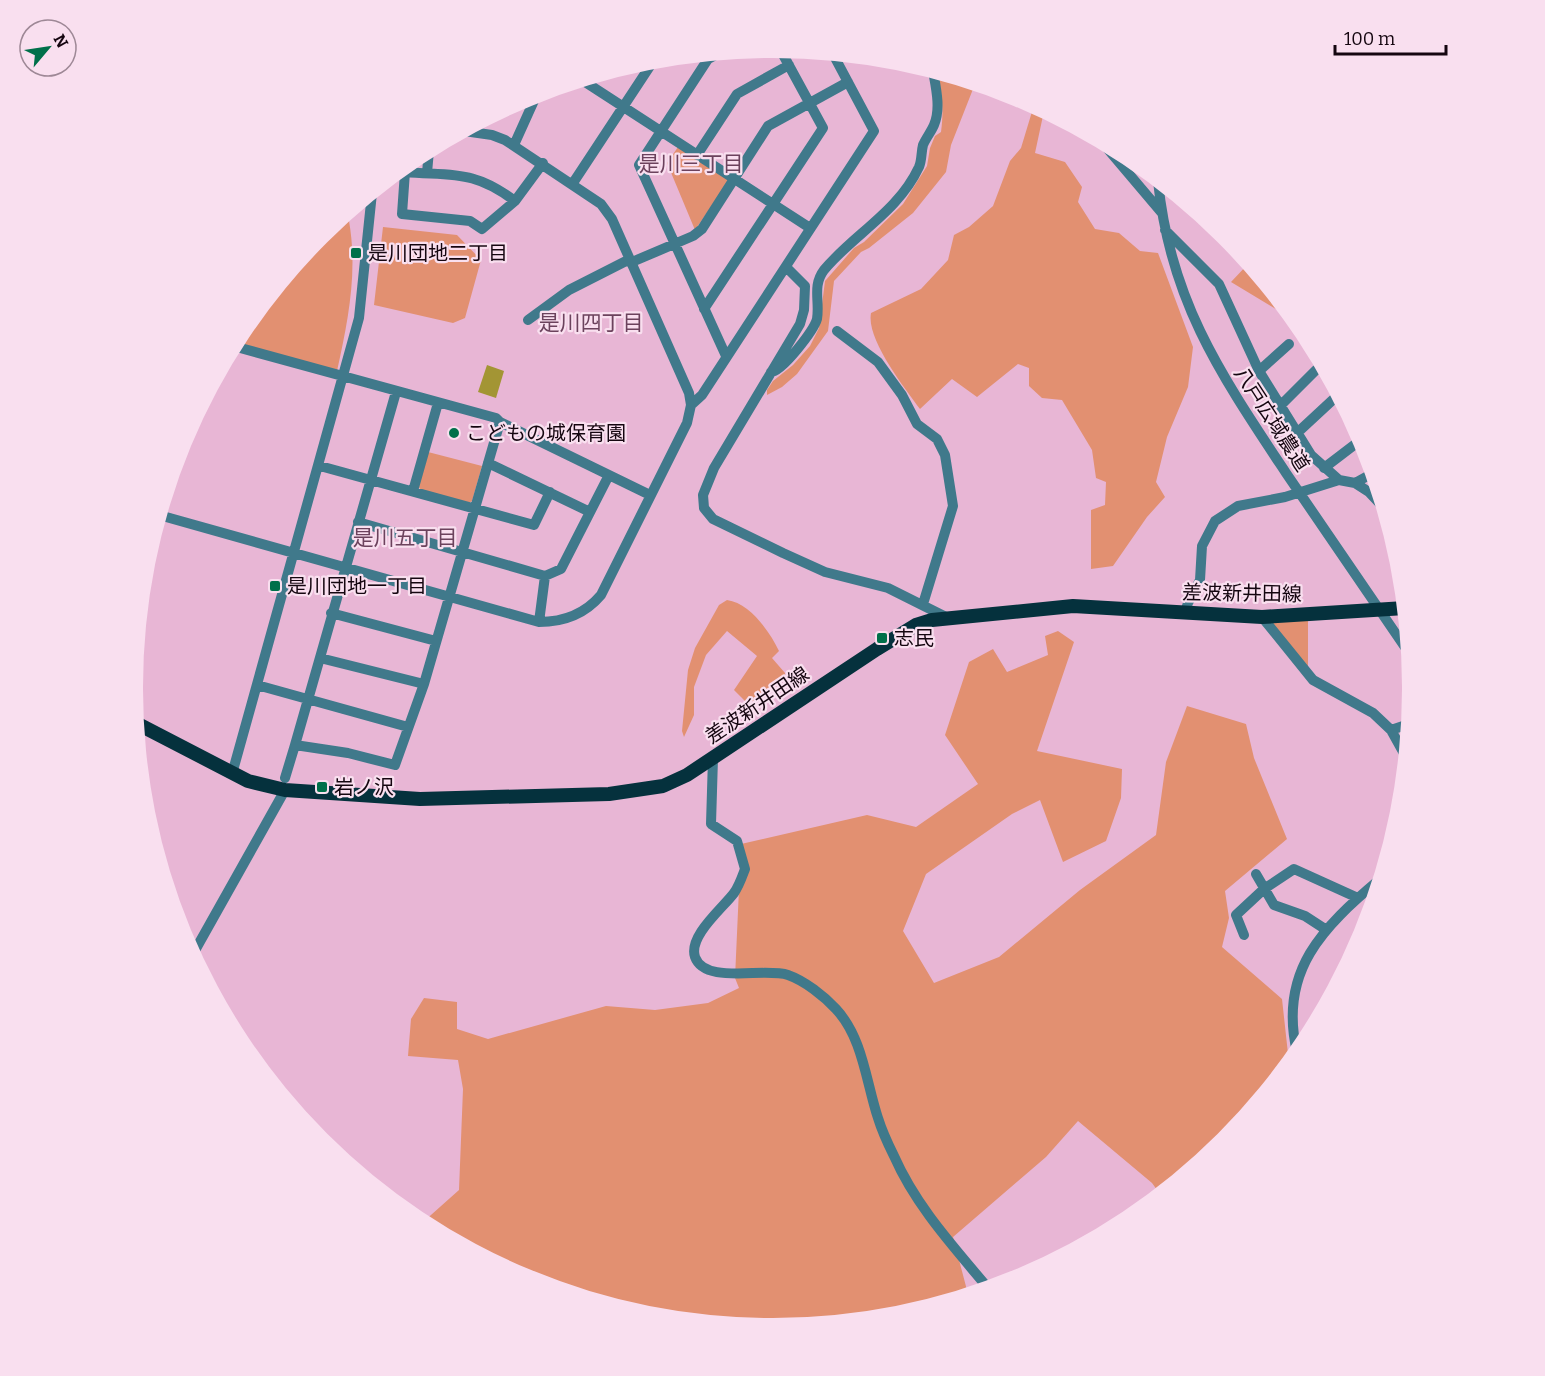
<svg xmlns="http://www.w3.org/2000/svg" width="1545" height="1376" viewBox="0 0 1545 1376" font-family="Bitter,'Noto Sans JP',serif">
	<style>
		.green { fill: #e29071 }
		.water { fill: #a39534 }
		.lines { fill: none; stroke-linecap: round; stroke-linejoin: round }
		.minor { stroke: #40798b; stroke-width: 10 }
		.major { stroke: #05313d; stroke-width: 14 }
		.poi-dot { fill: #00704a; stroke: #f9dfef; stroke-width: 2 }
		.labels { text-anchor: middle; stroke-width: 4.5; stroke-linejoin: round; paint-order: stroke }
		.poi-label { font-size: 20px; fill: #150610; stroke: #f9dfef; text-anchor: start }
		.street-label { font-size: 20px; fill: #150610; stroke: #f9dfef }
		.neighbourhood-label { font-size: 21px; fill: #6c425d; stroke: #f9dfef }
	</style>
	<rect width="100%" height="100%" fill="#e8b6d5"/>
	<path class="green" d="M937,72L975,84L951,145L946,172L913,213L869,248L861,252L834,281L828,331L797,374L782,387L767,395V390L773,381L793,365L810,346L819,328L825,281L854,248L864,242L903,204L927,166L930,148L935,136L941,132C944,110 942,93 937,72Z
		M1034,105L1044,111L1035,153L1065,162L1082,187L1078,202L1095,229L1119,233L1140,251L1158,253L1193,347L1188,387L1167,437L1156,482L1165,497L1147,517L1113,566L1091,569V510L1105,505L1106,482L1096,478L1092,450L1062,400L1042,398L1029,386V368L1018,364L977,397L952,379L920,409C904,387 866,339 871,313L921,289L948,260L954,235L969,227L993,206L1010,161L1021,148Z
		M678,147L727,178L728,182L695,230L667,163Z
		M339,220L349,221C358,272 348,321 337,371L235,342L320,235Z
		M383,227L457,235L481,260L465,318L453,323L374,305Z
		M1248,264L1294,320L1231,282Z
		M428,452L482,466L472,501L469,503L421,490L418,486Z
		M727,600C750,603 770,632 779,651L772,658L785,673V678L762,699L746,702L734,690L757,656L727,631L706,655L694,687V715L684,737L682,731L688,670L695,648L719,605Z
		M1308,620V670L1271,623Z
		M1058,631L1074,642L1037,751L1122,769L1121,798L1106,841L1063,862L1040,800L1012,814L926,874L903,931L934,983L999,957L1080,890L1156,835L1166,762L1187,706L1246,724L1254,758L1287,839L1225,891L1229,918L1222,947L1282,999L1289,1063L1225,1141L1160,1194L1152,1183L1078,1121L1046,1157L953,1237L968,1294L897,1316L772,1328L647,1316L527,1279L422,1223L459,1190L463,1089L458,1060L408,1056L411,1019L424,998L457,1002V1029L488,1039L606,1006L655,1010L708,1003L739,988L735,978L741,844L867,815L916,827L978,784L945,735L969,662L993,649L1007,672L1048,655L1045,636Z"/>
	<path class="water" d="M487,365L504,371L496,398L478,392Z"/>
	<g class="lines">
		<path class="minor" d="M719,53L708,59L639,165L726,356
			M582,80L810,228
			M1101,141L1162,213
			M514,145L537,94
			M697,155L737,94L789,65
			M427,173L429,150
			M1158,181C1170,301 1221,375 1286,473C1327,533 1368,593 1409,653
			M573,183L654,60
			M515,201C474,170 454,176 405,172L402,214L470,221L482,229L515,201L543,163
			M1165,230L1219,284L1259,371L1311,455L1339,480L1355,483L1369,492L1384,508
			M632,262L693,236L702,229L768,126L848,82
			M786,267L805,286L804,310L800,324L714,468L703,495L704,508L713,519L783,553L825,572L888,588L946,617
			M704,309L823,128L780,49
			M528,320L569,290L630,259
			M837,331L878,362L902,395L917,424L937,439L945,455L953,506L923,604
			M233,346L496,418L500,422L650,495
			M1259,371L1289,344
			M771,372C782,372 814,330 817,319C820,301 812,286 824,270C854,234 898,212 919,167C922,160 921,153 923,145C926,138 931,132 934,125C941,109 936,88 933,71
			M691,405L702,395L874,131L833,54
			M1279,407L1316,370
			M1297,433L1338,395
			M488,463L590,512
			M320,466L534,525L550,492
			M1324,468L1362,439
			M1355,483L1373,473
			M413,491L438,403
			M159,515L539,622C564,622 585,614 601,595L687,423L691,405L689,393L612,219L601,204L505,140L492,135L464,131
			M358,522L545,576L561,569L609,475
			M1185,612L1188,603L1200,580L1202,546L1215,521L1238,506L1285,497L1339,480
			M331,613L436,641
			M1262,617L1313,680L1373,713L1391,730L1406,757
			M539,622L545,576
			M320,658L424,684
			M257,685L408,727
			M1391,730L1409,724
			M295,745L396,392
			M713,758L711,824L737,841L745,869C742,877 739,886 734,893C723,908 688,936 695,957C705,985 764,967 788,975C805,981 824,996 836,1009C863,1038 866,1082 878,1118C882,1131 888,1144 894,1156C916,1206 953,1246 988,1288
			M232,774L359,318L372,193
			M285,778L295,745L348,753L395,765L424,684L500,422
			M1256,874L1274,905L1305,916L1325,929
			M1244,935L1236,915L1264,889L1294,869L1358,898
			M193,954L285,790
			M1297,1052C1278,971 1323,927 1380,879"/>
		<path class="major" d="M136,723L248,781L285,790L420,799L609,794L663,786L687,775L877,649L916,625L932,620L1073,606L1262,617L1405,608"/>
	</g>
	<g class="poi-dot">
		<rect x="350" y="247" width="12" height="12" rx="3"/>
		<circle cx="454" cy="433" r="6"/>
		<rect x="269" y="580" width="12" height="12" rx="3"/>
		<rect x="876" y="632" width="12" height="12" rx="3"/>
		<rect x="316" y="781" width="12" height="12" rx="3"/>
	</g>
	<g class="labels">
		<g class="poi-label">
			<text x="368" y="260">是川団地二丁目</text>
			<text x="466" y="440">こどもの城保育園</text>
			<text x="287" y="593">是川団地一丁目</text>
			<text x="894" y="645">志民</text>
			<text x="334" y="794">岩ノ沢</text>
		</g>
		<g class="street-label">
			<text transform="translate(1272 419) rotate(57)" y="7">八戸広域農道</text>
			<text transform="translate(1242 593) rotate(1)" y="7">差波新井田線</text>
			<text transform="translate(757 705) rotate(-34)" y="7">差波新井田線</text>
		</g>
		<g class="neighbourhood-label">
			<text x="691" y="171">是川三丁目</text>
			<text x="591" y="330">是川四丁目</text>
			<text x="405" y="545">是川五丁目</text>
		</g>
	</g>
	<path d="M0 0H1545V1376H0ZM772 58H773A629 629 0 0 1 1402 687V689A629 629 0 0 1 773 1318H772A629 629 0 0 1 143 689V687A629 629 0 0 1 772 58Z" fill="#f9dfef" fill-rule="evenodd"/>
	<g transform="translate(48 48) rotate(61)"><circle r="28" fill="#f9dfef" stroke="#9e8896" stroke-width="1.5"/>
	<path d="M0-4.5L10 22L0 15L-10 22Z" fill="#00704a"/>
	<text y="-9" font-size="16" font-weight="bold" text-anchor="middle" fill="#150610">N</text>
	</g>
	<path d="M1335 45v9h111v-9" fill="none" stroke="#150610" stroke-width="3"/>
	<text x="1344" y="45" font-size="18" fill="#150610" stroke="#f9dfef" stroke-width="4.5" paint-order="stroke">100 m</text>
</svg>
